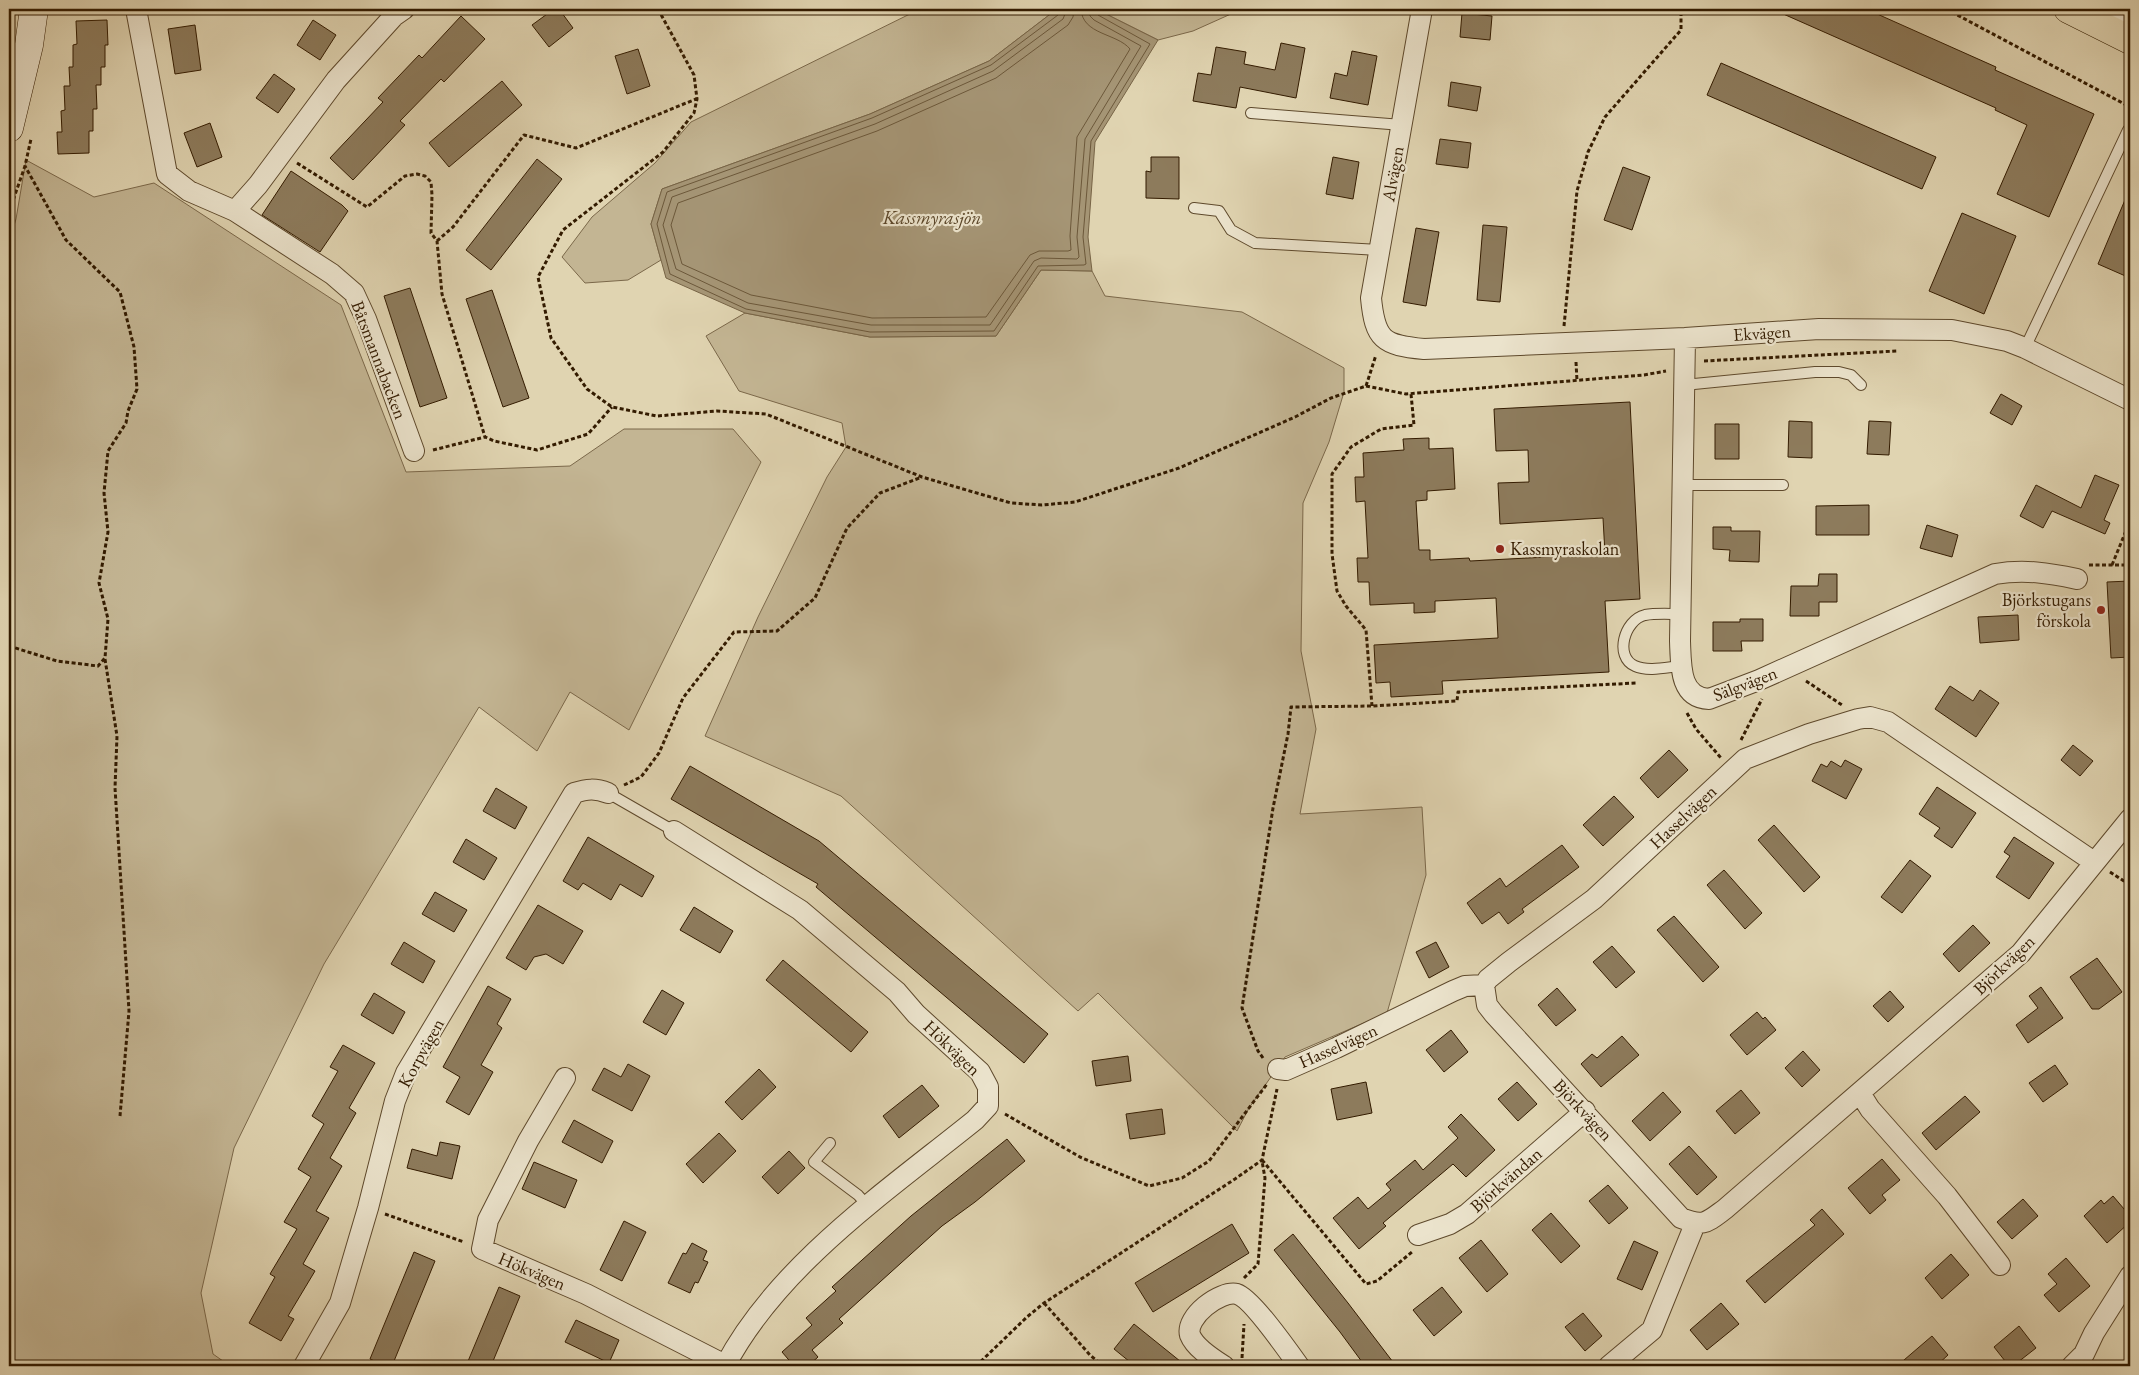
<svg xmlns="http://www.w3.org/2000/svg" width="2139" height="1375" viewBox="0 0 2139 1375" font-family="'EB Garamond',serif">
	<style>
		.green { fill: #c3b593; stroke: #7b684a }
		.water { fill: #a59575; stroke: #776446 }
		.lines { fill: none; stroke-linecap: round; stroke-linejoin: round }
		.shore { stroke: #6c583a; stroke-width: 1 }
		.building { fill: #8d7b5c; stroke: #331b00 }
		.lane-casing { stroke: #5e492c; stroke-width: 12 }
		.street-casing { stroke: #5e492c; stroke-width: 22 }
		.secondary-casing { stroke: #331b00; stroke-width: 29 }
		.primary-casing { stroke: #331b00; stroke-width: 29 }
		.path { stroke: #331b00; stroke-width: 3; stroke-dasharray: 4 2.5; stroke-linecap: butt }
		.lane { stroke: #ebe3cc; stroke-width: 10 }
		.street { stroke: #ebe3cc; stroke-width: 20 }
		.secondary { stroke: #ebe3cc; stroke-width: 28 }
		.primary { stroke: #e0d4b1; stroke-width: 28 }
		.poi-dot { fill: #8f2418; stroke: #ebe3cc; stroke-width: 2 }
		.labels { text-anchor: middle; stroke-width: 4.5; stroke-linejoin: round; paint-order: stroke }
		.street-label { font-size: 18px; fill: #331b00; stroke: #ebe3cc }
		.poi-label { font-size: 18px; fill: #331b00; stroke: #ebe3cc; text-anchor: start }
		.water-label { font-size: 19px; font-style: italic; fill: #5b4629; stroke: #ebe3cc }
	</style>
	<rect width="100%" height="100%" fill="#e0d4b1"/>
	<filter id="stains"><feTurbulence type="fractalNoise" baseFrequency=".004" numOctaves="4"/><feColorMatrix values="0 0 0 0 .2 0 0 0 0 .09 0 0 0 0 .02 0 0 0 .5 -.17"/></filter>
	<radialGradient id="worn" r=".72"><stop offset=".6" stop-color="#630" stop-opacity="0"/><stop offset="1" stop-color="#630" stop-opacity=".3"/></radialGradient>
	<path class="green" d="M920,9H1066L1053,12L989,61L870,114L662,189L651,224L661,260L628,280L585,283L562,257L592,217L655,163L691,122Z
		M1096,9H1242L1193,31L1158,40Z
		M26,160L94,197L154,183L341,305L406,472L570,466L624,429H733L761,462L629,730L570,692L537,751L479,707L324,964L234,1148L201,1293L213,1354L230,1366H9V242L16,219Z
		M1041,270L1092,271L1105,296L1242,312L1344,368V392L1329,442L1303,503L1301,651L1316,729L1300,814L1422,807L1426,875L1387,1013L1285,1057L1249,1108L1237,1131L1098,993L1078,1011L841,796L705,736L758,617L827,477L846,447L842,423L739,391L706,336L745,313L870,337L996,336Z"/>
	<path class="water" d="M1066,9H1096L1158,40L1095,142L1088,237L1092,271L1041,270L996,336L870,337L745,313L666,278L651,224L662,189L870,114L989,61L1053,12Z"/>
	<g class="lines">
		<path class="shore" d="M1060,9L1058,15L991,65L872,118L667,192L657,224L670,274L746,309L870,332L994,331L1038,266L1084,265L1086,264L1083,237L1091,141L1150,44L1098,15L1095,9
			M1067,9L1063,19L993,71L875,124L672,197L663,225L676,269L748,303L871,325H990L1034,261L1041,258L1077,259L1079,257L1077,237L1085,139L1141,46L1094,20L1090,16L1089,9
			M1074,9L1073,17L1068,25L996,78L877,131L678,203L671,225L682,264L751,295L872,318L986,317L1030,255L1039,251H1068L1071,250L1070,236L1077,137L1130,49C1117,33 1082,35 1081,9"/>
	</g>
	<path class="building" d="M554,9H559L573,28L549,47L532,25Z
		M1772,9H1866L1996,67L1995,70L2094,114L2049,217L1997,194L2027,125L1995,110L1996,108Z
		M1462,13L1492,16L1490,40L1460,37Z
		M461,16L485,39L444,82L441,79L400,121L405,125L353,180L330,158L383,102L378,98L419,55L422,58Z
		M107,20L108,45H105V67H101V85H96L97,109H93V131H89V153L58,154L57,132H62L61,111L65,110L64,86H70L69,67H73V45L77,44L76,21Z
		M313,20L336,35L320,60L297,45Z
		M195,25L201,70L175,74L168,29Z
		M1281,43L1305,48L1296,98L1240,87L1236,108L1193,101L1198,73L1211,75L1216,47L1246,52L1244,64L1275,70Z
		M638,49L650,86L627,94L615,56Z
		M1352,51L1377,56L1368,105L1330,98L1335,73L1347,76Z
		M1721,63L1936,157L1922,189L1707,95Z
		M274,74L295,89L278,113L256,98Z
		M502,81L522,105L449,167L429,143Z
		M1451,82L1481,87L1477,111L1448,106Z
		M210,123L222,157L197,167L184,133Z
		M1440,139L1471,143L1468,168L1436,164Z
		M1151,157H1179V199L1146,198V171L1151,172Z
		M1333,157L1359,162L1353,199L1326,194Z
		M537,159L562,179L491,270L466,250Z
		M1623,167L1650,177L1632,230L1604,220Z
		M291,171L342,205L348,211L320,252L262,215Z
		M2130,188V278L2098,264Z
		M1962,213L2016,236L1984,314L1929,291Z
		M1483,225L1507,227L1500,302L1477,300Z
		M1416,228L1439,232L1426,306L1403,302Z
		M410,288L447,398L420,407L384,296Z
		M492,290L529,398L503,407L466,299Z
		M2001,394L2022,406L2012,425L1990,413Z
		M1630,402L1640,599L1605,601L1609,672L1442,681L1443,694L1391,697L1390,682L1376,683L1374,645L1498,638L1496,598L1435,601V612L1414,613V603L1370,605L1369,582H1358L1357,558H1368L1365,501L1356,502L1355,477H1364L1363,453L1404,450L1403,439L1429,438V449L1453,448L1455,489L1427,491V500L1416,501L1419,550H1430V560L1469,558L1470,561L1605,554L1603,518L1500,524L1498,483L1529,482L1528,450L1496,451L1494,409Z
		M1789,421L1812,422V458L1788,457Z
		M1869,421L1891,422L1889,455L1867,454Z
		M1715,424H1739V459H1715Z
		M2095,475L2119,485L2104,520L2110,523L2105,534L2052,511L2043,528L2020,516L2036,485L2081,508Z
		M1869,505V535H1816V506Z
		M1927,525L1958,535L1952,557L1920,548Z
		M1713,527H1731V531H1760L1759,562L1729,561L1730,550L1713,549Z
		M1819,574H1837V602H1819V616H1790L1791,586H1818Z
		M2130,581V657L2111,658L2107,582Z
		M2018,615L2019,640L1980,643L1978,617Z
		M1740,619H1763V641H1741L1742,651H1713V622H1740Z
		M1950,686L1973,701L1980,690L1999,703L1976,737L1935,709Z
		M2073,745L2093,761L2080,776L2061,760Z
		M1669,750L1688,770L1658,798L1640,778Z
		M1845,760L1862,769L1846,799L1812,781L1821,764L1827,767L1831,761L1841,767Z
		M690,766L819,841L1048,1034L1024,1063L816,887L818,884L671,799Z
		M1937,787L1976,813L1952,848L1934,836L1940,828L1919,814Z
		M496,788L527,807L515,829L483,811Z
		M1614,796L1634,817L1603,846L1583,825Z
		M1774,825L1820,877L1804,892L1758,840Z
		M588,837L654,876L642,897L620,884L611,900L583,883L578,890L563,881Z
		M2014,837L2054,863L2029,899L1996,877L2010,856L2004,852Z
		M466,839L497,858L484,880L453,862Z
		M1562,845L1579,867L1522,909L1524,912L1508,924L1499,912L1482,924L1467,903L1500,878L1506,887Z
		M1910,860L1931,876L1902,913L1881,897Z
		M1724,870L1762,913L1745,929L1707,885Z
		M435,892L467,910L454,932L422,914Z
		M538,905L583,931L563,964L546,954L534,957L526,970L506,958Z
		M694,907L733,931L720,953L680,930Z
		M1674,916L1719,967L1703,982L1657,930Z
		M1973,925L1990,943L1959,972L1943,954Z
		M404,942L435,961L423,983L391,964Z
		M1436,942L1449,967L1429,978L1416,952Z
		M1612,946L1635,972L1616,988L1593,962Z
		M2097,958L2122,992L2099,1009H2092L2070,977Z
		M783,960L868,1032L851,1052L766,980Z
		M488,986L511,999L497,1024L502,1028L481,1065L493,1072L469,1115L446,1102L460,1077L443,1067Z
		M2041,987L2063,1018L2028,1043L2016,1025L2038,1008L2029,996Z
		M1557,988L1576,1010L1556,1026L1538,1005Z
		M662,990L684,1003L666,1035L643,1022Z
		M1890,991L1904,1007L1888,1022L1873,1006Z
		M374,993L405,1012L393,1034L361,1015Z
		M1757,1012L1763,1019L1765,1017L1776,1030L1747,1055L1730,1035Z
		M1451,1030L1468,1052L1444,1072L1426,1050Z
		M1622,1036L1639,1055L1601,1087L1581,1064L1592,1054L1597,1058Z
		M343,1045L375,1063L349,1108L356,1113L330,1158L342,1166L316,1211L329,1218L303,1264L315,1271L288,1316L294,1319L281,1341L249,1323L275,1277L270,1274L297,1229L284,1222L311,1177L298,1169L324,1124L312,1116L338,1071L330,1067Z
		M1803,1051L1820,1070L1802,1087L1785,1068Z
		M1128,1056L1131,1081L1096,1086L1092,1061Z
		M628,1064L650,1076L632,1111L592,1090L604,1068L621,1077Z
		M2055,1065L2068,1084L2043,1102L2029,1083Z
		M759,1069L776,1087L742,1120L725,1102Z
		M1366,1082L1372,1113L1337,1120L1331,1089Z
		M1517,1082L1537,1104L1518,1121L1498,1099Z
		M922,1085L939,1106L899,1138L883,1116Z
		M1741,1090L1760,1113L1735,1134L1716,1111Z
		M1663,1092L1681,1112L1650,1141L1632,1121Z
		M1965,1096L1980,1112L1936,1150L1922,1133Z
		M1162,1109L1165,1134L1130,1139L1126,1114Z
		M1461,1114L1495,1150L1466,1177L1453,1164L1383,1223L1386,1226L1359,1249L1333,1218L1358,1197L1368,1209L1391,1190L1386,1184L1415,1160L1423,1170L1458,1138L1448,1127Z
		M574,1120L613,1141L602,1163L562,1142Z
		M719,1133L736,1151L703,1183L686,1164Z
		M1007,1139L1025,1161L975,1202L942,1226L839,1319L843,1323L812,1350L818,1357L808,1366H794L782,1352L812,1325L806,1318L836,1291L832,1287L911,1216Z
		M440,1142L460,1146L452,1179L407,1168L412,1149L437,1156Z
		M1689,1146L1717,1177L1697,1195L1669,1164Z
		M789,1151L805,1168L778,1194L762,1177Z
		M1882,1159L1900,1180L1882,1195L1886,1200L1870,1214L1848,1188Z
		M534,1162L577,1180L565,1208L522,1189Z
		M1608,1185L1628,1208L1609,1224L1589,1201Z
		M2113,1196L2130,1216V1222L2107,1243L2084,1216L2101,1200L2104,1204Z
		M2023,1199L2038,1216L2012,1239L1997,1222Z
		M1822,1209L1844,1234L1765,1303L1746,1281L1815,1225L1810,1220Z
		M1551,1213L1580,1246L1561,1263L1532,1230Z
		M624,1221L646,1232L622,1281L600,1270Z
		M1232,1224L1249,1253L1153,1312L1135,1283Z
		M1293,1234L1348,1303L1396,1366H1365L1340,1332L1274,1250Z
		M1481,1240L1508,1274L1487,1292L1459,1258Z
		M1634,1241L1658,1252L1642,1290L1617,1279Z
		M692,1243L707,1251L703,1260L708,1262L698,1283L695,1282L690,1293L668,1283L683,1253L686,1254Z
		M414,1252L435,1261L392,1366H386L370,1359Z
		M1951,1254L1969,1275L1942,1299L1925,1278Z
		M2066,1258L2090,1286L2059,1312L2044,1295L2057,1284L2048,1274Z
		M499,1287L520,1296L491,1366H466Z
		M1442,1287L1462,1312L1434,1336L1413,1310Z
		M1721,1303L1739,1324L1707,1350L1690,1330Z
		M1583,1313L1602,1336L1585,1351L1565,1327Z
		M576,1320L619,1340L609,1363L565,1342Z
		M1134,1324L1175,1357L1186,1366H1135L1114,1349Z
		M2019,1326L2036,1348L2013,1366H2009L1994,1347Z
		M1932,1336L1948,1355L1936,1366H1897Z"/>
	<g class="lines">
		<defs>
			<path id="lane" d="M1251,113L1402,125
				M1194,208L1219,211L1231,230L1255,243L1379,250
				M2025,348L2128,130
				M1684,385L1815,372H1839L1851,375L1861,385
				M1682,485H1783
				M1680,614C1669,614 1656,613 1645,615C1624,620 1614,657 1635,666C1648,672 1668,667 1681,666
				M608,793L674,831
				M830,1143L814,1162L858,1195L868,1206"/>
			<path id="street" d="M136,9L167,174L189,191L235,211L258,185L336,80L394,16L404,9
				M1422,9L1371,298C1375,340 1383,345 1424,349L1685,338L1819,329L1952,330L2007,341L2025,348L2130,400
				M2114,33L2121,9
				M235,211L332,274L354,293L366,319L414,451
				M1685,338L1680,641C1681,664 1679,698 1709,699L1759,680L1995,574C2024,569 2049,573 2077,579
				M674,831L800,910L897,992L916,1014L980,1072L988,1087V1106L975,1120C887,1191 778,1265 725,1366
				M1484,985L1487,1005L1494,1014L1681,1218C1704,1227 1706,1223 1725,1209L2021,953L2130,819
				M1278,1069L1286,1070L1336,1048L1453,991L1465,986L1484,985L1488,979L1509,962L1594,899L1745,759L1809,734L1858,719L1870,717L1888,722L2094,862
				M565,1078L528,1141L488,1220L482,1249L586,1294L725,1365
				M1860,1093L1870,1109L1947,1196L2000,1265
				M1418,1235L1450,1224L1467,1214L1585,1111
				M304,1366L340,1303L368,1208L395,1101L406,1073L574,793C587,789 595,788 608,793
				M1224,1366C1213,1359 1195,1348 1190,1335C1185,1317 1220,1290 1237,1294C1251,1298 1289,1352 1299,1366
				M1609,1366L1652,1330L1695,1224
				M2072,1366L2084,1354L2094,1333L2130,1276"/>
			<path id="secondary" d="M9,128L29,45L34,9"/>
			<path id="primary" d="M2068,9L2130,40"/>
		</defs>
		<use href="#lane" class="lane-casing"/>
		<use href="#street" class="street-casing"/>
		<use href="#secondary" class="secondary-casing"/>
		<use href="#primary" class="primary-casing"/>
		<path class="path" d="M658,9L694,75L697,99L694,113L663,152L563,230L538,277L551,338L587,389L612,407L657,416L717,411L766,414L922,477L1011,503L1042,505L1075,502L1179,468L1295,417L1331,398L1366,386L1376,355
			M1946,9L2130,107
			M297,163L367,207L405,176L417,174L425,176L431,182L432,195L431,233L437,241L442,294L485,437
			M9,212L25,166L31,139
			M437,241L453,227L524,135L576,148L696,99
			M1564,326L1577,191L1588,152L1605,117L1681,30V9
			M1704,361L1897,351
			M1576,362L1577,381
			M1366,386L1406,394L1644,375L1666,371
			M433,450L485,437L494,441L537,450L588,434L612,407
			M2089,565H2130
			M2112,565L2130,521
			M9,646L57,661L98,666L105,658L108,619L99,583L108,532L104,493L108,451L126,423L128,411L137,389L134,347L120,292L66,240L25,166
			M105,659L117,736L115,788L129,1011L120,1116
			M1806,681L1842,705
			M1372,706L1366,630L1346,606L1337,591L1332,554V474L1351,447L1381,429L1414,425L1411,394
			M1687,713L1696,729L1721,758
			M1741,740L1762,699
			M624,785L641,777L659,753L683,698L734,632L777,631L815,598L847,528L880,493L922,477
			M2110,872L2130,885
			M1263,1058L1258,1051L1242,1008L1273,808L1288,734L1291,707L1372,706L1457,701L1458,692L1636,683
			M1005,1114L1080,1157L1149,1186L1182,1178L1209,1161L1267,1084
			M1262,1160L1366,1284L1377,1281L1412,1252
			M385,1214L464,1242
			M1244,1278L1258,1264L1265,1178L1262,1161
			M1044,1303L1090,1355L1103,1366
			M1242,1358L1244,1324
			M976,1366L1027,1317L1044,1303L1235,1179L1262,1160L1277,1089"/>
		<use href="#lane" class="lane"/>
		<use href="#street" class="street"/>
		<use href="#secondary" class="secondary"/>
		<use href="#primary" class="primary"/>
	</g>
	<g class="poi-dot">
		<circle cx="1500" cy="549" r="5"/>
		<circle cx="2101" cy="610" r="5"/>
	</g>
	<g class="labels">
		<g class="street-label">
			<text transform="translate(1393 174) rotate(-80)" y="6">Alvägen</text>
			<text transform="translate(1762 333) rotate(-4)" y="6">Ekvägen</text>
			<text transform="translate(379 360) rotate(69)" y="6">Båtsmannabacken</text>
			<text transform="translate(1745 684) rotate(-21)" y="6">Sälgvägen</text>
			<text transform="translate(1683 817) rotate(-43)" y="6">Hasselvägen</text>
			<text transform="translate(2004 965) rotate(-44)" y="6">Björkvägen</text>
			<text transform="translate(1338 1046) rotate(-24)" y="6">Hasselvägen</text>
			<text transform="translate(952 1048) rotate(44)" y="6">Hökvägen</text>
			<text transform="translate(421 1053) rotate(-61)" y="6">Korpvägen</text>
			<text transform="translate(1583 1110) rotate(47)" y="6">Björkvägen</text>
			<text transform="translate(1506 1180) rotate(-41)" y="6">Björkvändan</text>
			<text transform="translate(532 1271) rotate(23)" y="6">Hökvägen</text>
		</g>
		<g class="poi-label">
			<text x="1510" y="555">Kassmyraskolan</text>
			<text x="2091" y="606" text-anchor="end">Björkstugans<tspan x="2091" dy="21">förskola</tspan></text>
		</g>
		<g class="water-label">
			<text x="932" y="224">Kassmyrasjön</text>
		</g>
	</g>
	<rect width="2139" height="1375" fill="none" stroke="#e0d4b1" stroke-width="30"/>
	<rect x="10" y="10" width="2119" height="1355" fill="none" stroke="#331b00" stroke-width="2.5"/>
	<rect x="15" y="15" width="2109" height="1345" fill="none" stroke="#331b00"/>
	<rect width="100%" height="100%" filter="url(#stains)"/>
	<rect width="100%" height="100%" fill="url(#worn)"/>
</svg>
